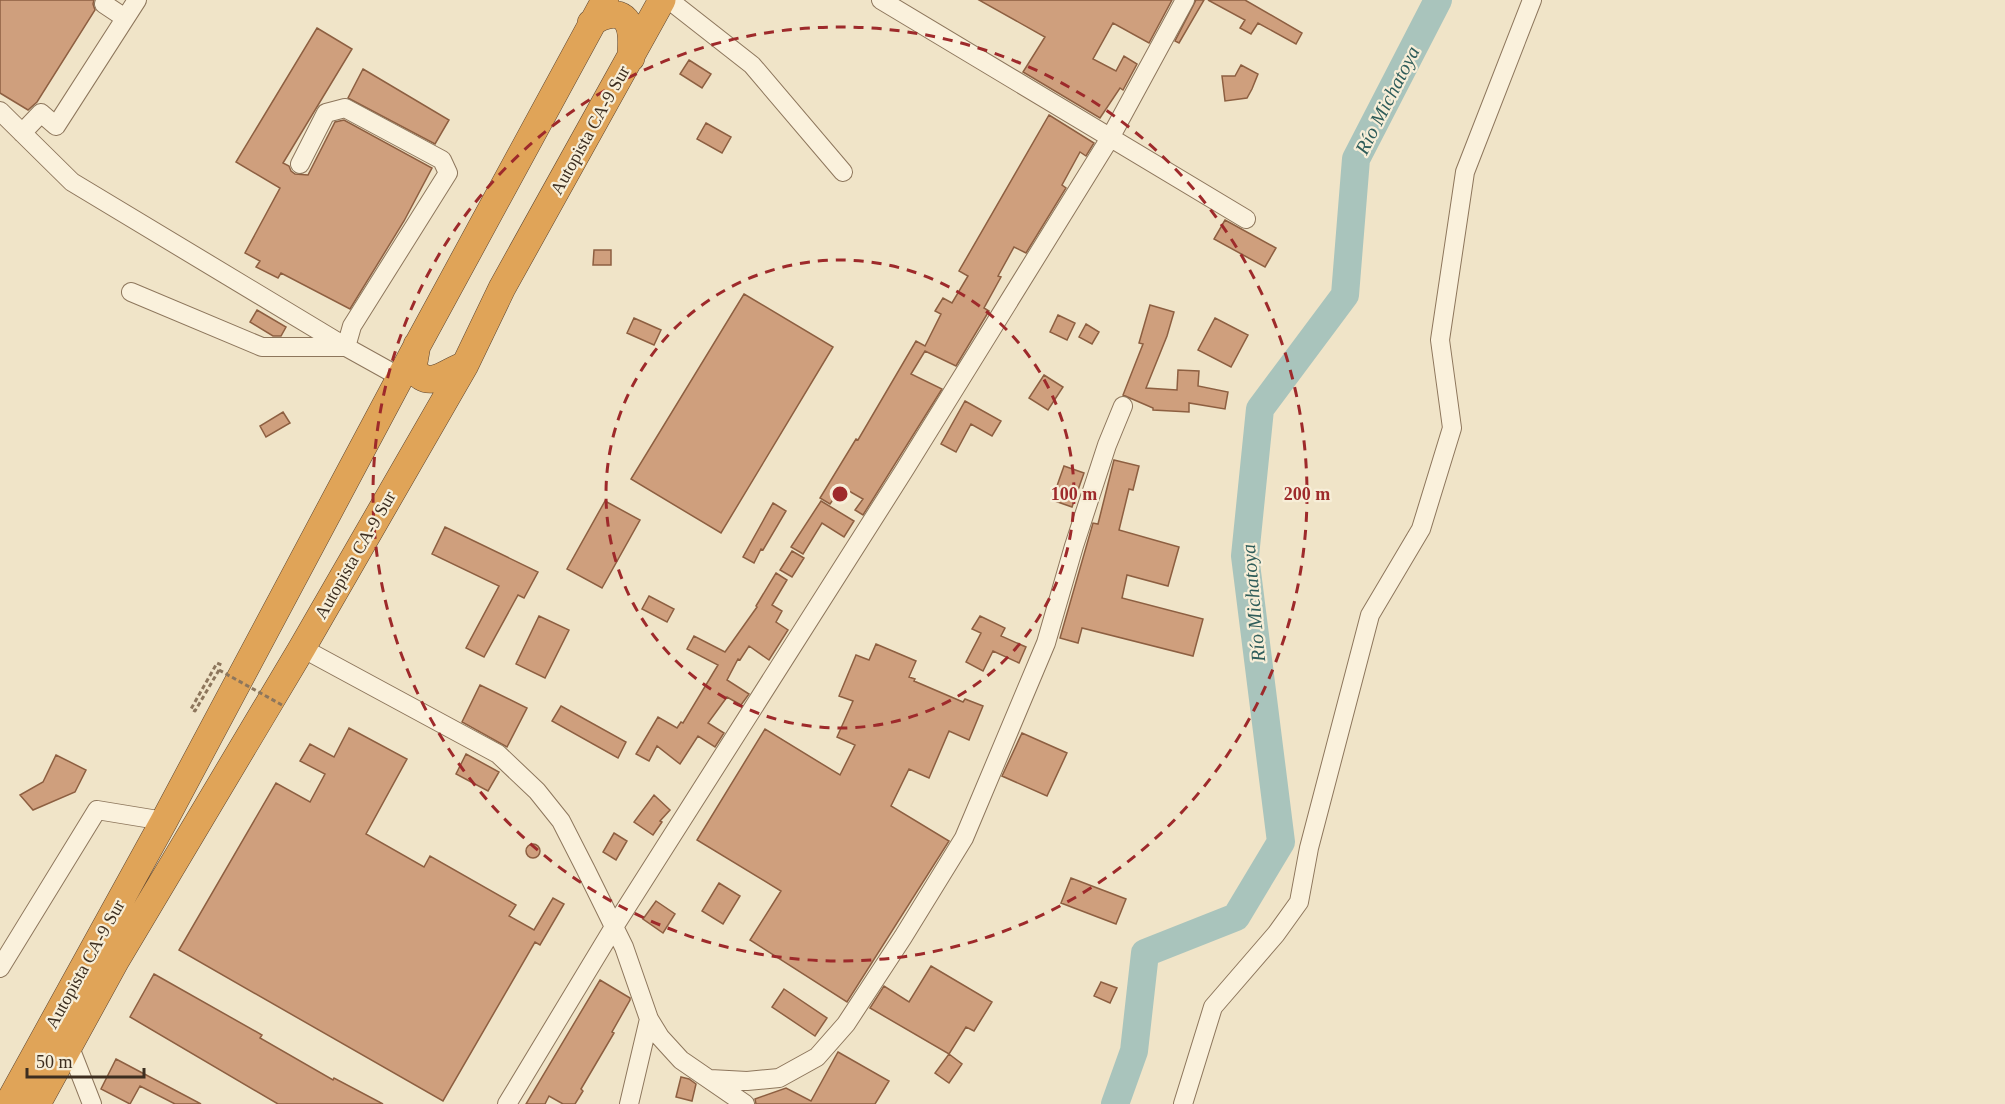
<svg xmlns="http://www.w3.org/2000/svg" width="2005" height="1104" viewBox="0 0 2005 1104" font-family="Georgia,serif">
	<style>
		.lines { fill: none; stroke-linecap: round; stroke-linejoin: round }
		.river { stroke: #a9c4bc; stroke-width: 28 }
		.building { fill: #cf9f7d; stroke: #8d5f41; stroke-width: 1.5 }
		.minor-casing { stroke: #8d765c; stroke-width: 20 }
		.highway-casing { stroke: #5b4430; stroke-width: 28 }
		.path { stroke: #8d765c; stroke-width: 3; stroke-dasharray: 4.5 3; stroke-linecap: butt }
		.minor { stroke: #faf1dc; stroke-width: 18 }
		.highway { stroke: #e0a458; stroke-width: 27 }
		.path-bridge { stroke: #8d765c; stroke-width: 3; stroke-dasharray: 4.5 3; stroke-linecap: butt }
		.ring { fill: none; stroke: #9e2a2b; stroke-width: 3; stroke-dasharray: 10 8 }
		.labels { text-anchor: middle; stroke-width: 4.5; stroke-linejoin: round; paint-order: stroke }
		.street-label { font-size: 18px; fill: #3d2e20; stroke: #f7eed8 }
		.water-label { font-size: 20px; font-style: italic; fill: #2f5d5a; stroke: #f7eed8 }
		.centre { fill: #9e2a2b; stroke: #f7eed8; stroke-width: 3 }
		.ring-label { font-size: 18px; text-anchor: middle; font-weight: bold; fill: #9e2a2b; stroke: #f7eed8; stroke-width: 4.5; stroke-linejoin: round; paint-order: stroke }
	</style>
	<rect width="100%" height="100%" fill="#f0e4c8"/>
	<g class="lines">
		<path class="river" d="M1115,1104L1134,1051L1145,953L1236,917L1281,842L1245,556L1260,409L1345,295L1356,159L1438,0"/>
	</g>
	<path class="building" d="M0,0H94L93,4L95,10L37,102L28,110L0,93Z
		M979,0H1172L1149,43L1113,23L1093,59L1116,71L1124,56L1137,64L1123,90L1120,88L1100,118L1023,72L1045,37Z
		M1196,0H1204L1179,43L1175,41Z
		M1208,0H1245L1302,33L1296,44L1258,23L1251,34L1240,28L1245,20Z
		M317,28L352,49L283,163L289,166L291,171L295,174L308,175L335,122L344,120L432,168L404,221L350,309L281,273L278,278L256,267L260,261L245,253L280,188L236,162Z
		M689,60L711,74L702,88L680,74Z
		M1241,65L1258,74L1252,89L1247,98L1225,101L1222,76H1235Z
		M363,69L449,120L435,144L348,98Z
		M1049,115L1094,143L1086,156L1080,152L1062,185L1066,188L1026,253L1014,247L998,276L1001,277L984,308L989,311L956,366L925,351L911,374L942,389L863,515L855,510L863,499L842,487L830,504L820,498L856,439L858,440L916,341L925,346L941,314L935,311L943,298L952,303L968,276L959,271Z
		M706,123L731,137L722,153L697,139Z
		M1225,220L1276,248L1265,267L1214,239Z
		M594,250H611V265H593Z
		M744,294L833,347L721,533L631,479Z
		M1150,305L1174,312L1167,336L1146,388L1177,390L1178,370L1199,371L1198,386L1228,392L1225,409L1189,403V412L1153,410V408L1123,395L1143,344L1139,343Z
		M257,310L286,327L281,336H273L250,322Z
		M1058,315L1075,323L1067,340L1050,332Z
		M634,318L661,330L654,345L627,333Z
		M1215,318L1248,335L1231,367L1198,350Z
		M1086,324L1099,332L1092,344L1079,337Z
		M1044,375L1063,387L1048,410L1029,398Z
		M965,401L1001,421L992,436L971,424L956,452L941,444Z
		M283,412L290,423L266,437L260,426Z
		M1114,460L1139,466L1133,490L1129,489L1119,530L1179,547L1168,586L1127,575L1122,598L1203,619L1193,656L1082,628L1078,643L1060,638L1093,523L1098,524Z
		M1064,466L1084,473L1072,507L1052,500Z
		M605,501L640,520L602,588L567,569Z
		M821,501L854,521L844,537L822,523L803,554L791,547Z
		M773,503L786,511L763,550L761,549L754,563L743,557Z
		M445,527L538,572L524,598L518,595L484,657L466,648L499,586L432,554Z
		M792,551L804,558L792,577L780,570Z
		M776,573L787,580L772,605L782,611L776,622L788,630L769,660L749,646L740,660L738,659L727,680L749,694L741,705L727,697L708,723L724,733L715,747L698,736L680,764L657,746L649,761L636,754L658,717L677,728L681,722L683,723L718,665L687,649L694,636L725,652L757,607L756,606Z
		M649,596L674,609L667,622L642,609Z
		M539,616L569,630L545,678L516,664Z
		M980,616L1005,628L1001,636L1026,647L1019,663L993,651L983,671L966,662L981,633L972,629Z
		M876,644L916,661L909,677L915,679L914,681L963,702L965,699L983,706L969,740L949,731L929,778L909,769L891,806L949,841L847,1002L750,940L781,891L697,840L765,729L840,775L855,745L837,737L853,701L839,696L856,655L869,660Z
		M480,685L527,708L507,747L462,722Z
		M561,706L626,742L618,758L552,721Z
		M349,728L407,759L366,834L424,867L430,856L516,905L509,916L534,930L553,898L564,904L540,945L535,942L443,1101L179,950L276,783L310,802L325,774L300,761L310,744L334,757Z
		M1022,733L1067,753L1047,796L1002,776Z
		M466,754L499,772L488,791L456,774Z
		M56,755L86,770L75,792L33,810L20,795L43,782Z
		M654,795L670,810L660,821L662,822L653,835L634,822Z
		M614,833L627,841L616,860L603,852Z
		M526 851a7 7 0 1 1 14 0a7 7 0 1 1-14 0Z
		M1071,878L1126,899L1116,924L1061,903Z
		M719,883L740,896L723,924L702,911Z
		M656,901L675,914L663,933L643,919Z
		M931,966L992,1002L974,1031L966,1027L949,1054L870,1008L884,986L909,1002Z
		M154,974L262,1035L260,1038L333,1080L334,1078L383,1104H278L130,1017Z
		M600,980L630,998V1000L612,1032L614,1033L581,1089L583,1091L575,1104H563L549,1096L545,1104H526Z
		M1101,982L1117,988L1110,1003L1094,996Z
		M784,989L827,1018L815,1036L772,1007Z
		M838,1052L889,1081L875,1104H756L755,1099L786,1088L811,1101Z
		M949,1054L962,1064L949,1083L935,1073Z
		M116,1059L201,1104H175L140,1086L130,1104L101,1089Z
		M681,1077L689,1079L696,1084L692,1101L676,1097Z"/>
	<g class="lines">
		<defs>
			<path id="minor" d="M669,0L752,65L843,172
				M881,0L1246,219
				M104,4L125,18
				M0,111L72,182L346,347L400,377
				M22,133L41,113L56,126L137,0
				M131,292L262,347H346L352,326L448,173L442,160L345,108L326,113L300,164
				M302,648L498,754L537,791L561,821L586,870L624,947L649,1019L660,1037L681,1060L745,1104
				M0,968L97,810L164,821
				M69,1045L92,1104
				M710,1079L747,1081L779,1078L817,1057L846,1024L903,937L964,838L1046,643L1074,546L1107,445L1123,406
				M507,1104L614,927L905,469L1110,138L1185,0
				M629,1104L649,1019
				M1183,1104L1213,1007L1276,934L1299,902L1309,848L1370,615L1421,529L1452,428L1440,340L1465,172L1532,0"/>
			<path id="highway" d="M591,23C607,12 628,8 631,34C632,41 631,50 631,58
				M417,345L413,368C429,392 446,371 465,365
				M8,1104L164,821L418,344L605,0
				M37,1104L116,960L302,648L465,365L502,288L662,0"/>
		</defs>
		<use href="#minor" class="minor-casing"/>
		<use href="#highway" class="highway-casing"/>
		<path class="path" d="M219,670L195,711L191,709L217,663L224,666"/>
		<use href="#minor" class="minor"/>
		<use href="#highway" class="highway"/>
		<path class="path-bridge" d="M219,670L282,705"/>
	</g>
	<g class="ring">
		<circle cx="840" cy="494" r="234"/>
		<circle cx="840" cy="494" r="467"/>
	</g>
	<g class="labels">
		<g class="street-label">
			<text transform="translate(590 130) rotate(-61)" y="6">Autopista CA-9 Sur</text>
			<text transform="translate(355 555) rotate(-60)" y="6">Autopista CA-9 Sur</text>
			<text transform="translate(85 964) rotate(-61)" y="6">Autopista CA-9 Sur</text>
		</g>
		<g class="water-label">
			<text transform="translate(1387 100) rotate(-63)" y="7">Río Michatoya</text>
			<text transform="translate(1253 603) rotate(-95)" y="7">Río Michatoya</text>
		</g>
	</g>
	<circle cx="840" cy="494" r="9" class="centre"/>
	<g class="ring-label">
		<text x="1074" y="500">100 m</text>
		<text x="1307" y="500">200 m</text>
	</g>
	<path d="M27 1068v9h117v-9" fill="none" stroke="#3d2e20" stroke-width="3"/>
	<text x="36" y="1068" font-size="18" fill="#3d2e20" stroke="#f7eed8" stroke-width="4.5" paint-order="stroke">50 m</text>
</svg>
